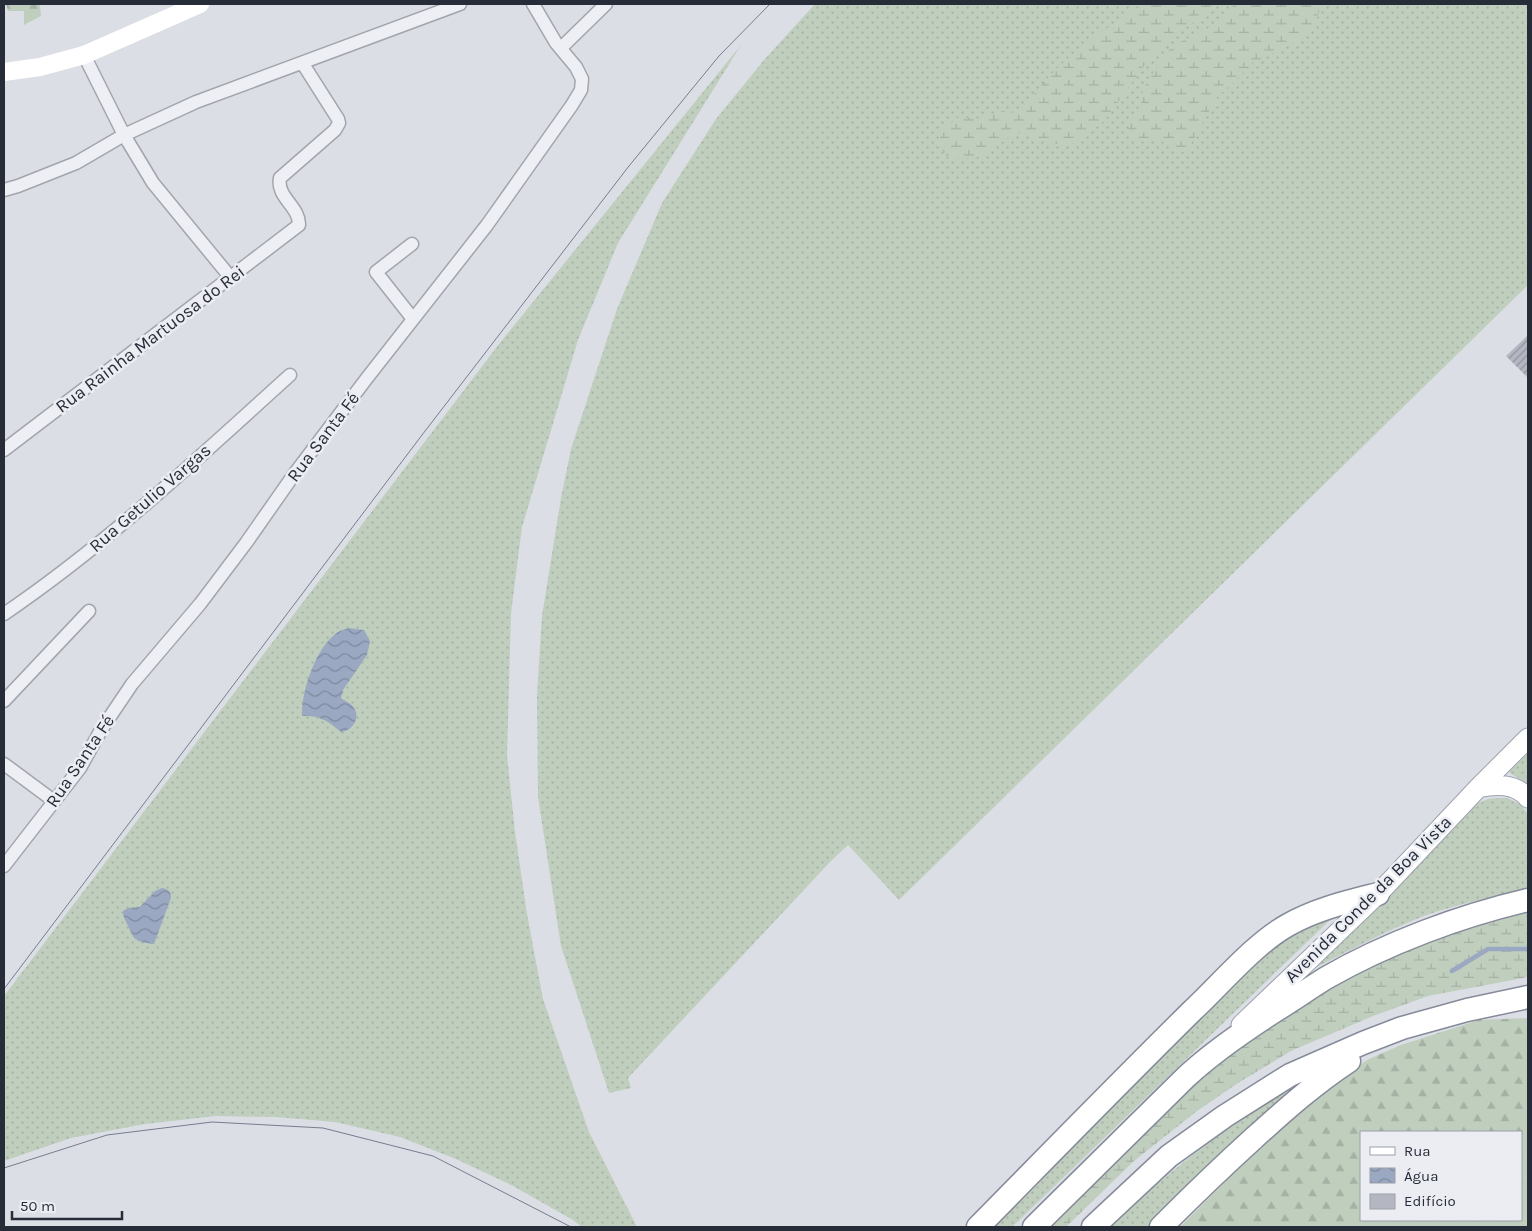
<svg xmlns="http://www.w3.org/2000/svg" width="1532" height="1231" viewBox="0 0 1532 1231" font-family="Karla,sans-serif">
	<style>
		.grass { fill: url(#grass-dots) }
		.forest { fill: url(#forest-firs); fill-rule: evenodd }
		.wetland { fill: url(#wetland-marsh) }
		.water { fill: url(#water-waves) }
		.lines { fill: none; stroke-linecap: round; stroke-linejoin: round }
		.stream { stroke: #9aa8c2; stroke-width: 4.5 }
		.building { fill: url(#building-hatch) }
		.street-casing { stroke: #a2a5ae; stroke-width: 15 }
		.primary-casing { stroke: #9da2af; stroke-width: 21 }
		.highway-casing { stroke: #858b9a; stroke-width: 25 }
		.street { stroke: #eeeff4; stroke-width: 12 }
		.secondary { stroke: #fff; stroke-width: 18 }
		.primary { stroke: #fff; stroke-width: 19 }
		.highway { stroke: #fff; stroke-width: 22 }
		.tram { stroke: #777d8d; stroke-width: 1 }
		.labels { text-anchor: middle; stroke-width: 5; stroke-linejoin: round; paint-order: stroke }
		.street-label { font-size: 18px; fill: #272c39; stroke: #ebedf3 }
	</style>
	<defs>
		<pattern id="grass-dots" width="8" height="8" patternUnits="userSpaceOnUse" patternTransform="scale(1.25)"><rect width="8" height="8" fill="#c0cebe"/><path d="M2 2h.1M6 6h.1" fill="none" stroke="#a5b1a4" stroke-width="1.8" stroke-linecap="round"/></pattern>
		<pattern id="forest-firs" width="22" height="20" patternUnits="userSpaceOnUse" patternTransform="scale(1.25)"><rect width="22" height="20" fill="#c0cebe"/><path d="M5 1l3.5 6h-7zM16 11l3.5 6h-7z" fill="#a5b1a4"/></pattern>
		<pattern id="wetland-marsh" width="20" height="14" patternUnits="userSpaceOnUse" patternTransform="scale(1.25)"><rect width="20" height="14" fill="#c0cebe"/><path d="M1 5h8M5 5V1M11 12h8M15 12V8" fill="none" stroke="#a5b1a4"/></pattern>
		<pattern id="water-waves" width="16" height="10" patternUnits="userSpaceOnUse" patternTransform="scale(1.25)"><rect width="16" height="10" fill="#9aa8c2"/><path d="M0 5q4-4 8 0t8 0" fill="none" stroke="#7e899f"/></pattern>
		<pattern id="building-hatch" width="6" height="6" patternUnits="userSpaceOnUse" patternTransform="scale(1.25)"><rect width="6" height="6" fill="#b4b7c1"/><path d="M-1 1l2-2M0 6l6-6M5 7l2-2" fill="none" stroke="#92959e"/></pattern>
	</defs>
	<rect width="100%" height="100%" fill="#dcdee5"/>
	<path class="grass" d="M815,4H1528V285L899,900L848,845L830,862L628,1078L631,1088L609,1093L561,946L538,797L537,696L542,616L561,498L571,449L617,309L662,203L716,119L764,60Z
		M741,45L618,243L578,340L522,527L511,613L507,755L515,832L527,914L543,999L589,1132L637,1227H582L573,1220L513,1186L456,1159L400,1137L335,1122L276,1117L216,1116L145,1124L71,1138L4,1161V996L499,344Z
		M1528,750V784L1510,773L1509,771Z
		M1496,798H1507L1520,804L1528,814V888C1493,897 1458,904 1424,916C1385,931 1347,952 1309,971L1472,806L1488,799Z
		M1332,918L1012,1227H988L1230,986L1276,944L1301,925Z
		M1285,1091V1094L1151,1227H1110C1163,1176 1222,1129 1285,1091Z"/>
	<path class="forest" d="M6,4H40L41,16L24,25V11H8Z
		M1528,1018V1227H1180L1315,1092L1369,1059L1401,1045L1479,1020ZM1361,1132H1521V1220H1361Z"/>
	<path class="wetland" d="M1144,4H1219L1163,44L1146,63L1104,121L1072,144H1054L1017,133C1006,138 1000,144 991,151C980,160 961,159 948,157L939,146L941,131L959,117C977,120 984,120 999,110L1011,113L1023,110C1053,63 1098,33 1144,4Z
		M1236,4H1324L1319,11L1314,28L1304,38L1252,63L1233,83L1217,97L1187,151L1177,153C1164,137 1154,140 1136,142L1132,138L1128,128L1132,118L1141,104L1142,94L1148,80L1161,61L1172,46L1215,25L1222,20L1227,10Z
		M1528,908V977L1428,996L1373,1016L1291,1051L1238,1083L1197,1111L1134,1161L1066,1227H1049L1126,1153L1180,1095L1231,1050L1374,961L1460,928Z"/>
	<path class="water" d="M349,628L364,630L370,641L367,655L343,690L341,698C345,701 352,704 354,708C361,718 352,731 341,732C328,721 320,715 302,716C301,692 316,646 338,632C341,630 346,629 349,628Z
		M162,888C169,889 171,892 171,898L154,944C132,941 135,940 126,922C124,917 123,916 123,911L128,908L140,907L155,891Z"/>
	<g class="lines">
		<path class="stream" d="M1452,971L1488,949H1528"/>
	</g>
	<path class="building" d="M1528,335V378L1506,356Z"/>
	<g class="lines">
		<defs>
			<path id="street" d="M561,48L606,4
				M84,55L124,135L153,183L231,278
				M4,190L18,186L76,163L124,135L196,102L460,4
				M412,244L376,272L413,319
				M4,450L299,225C300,207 276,197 280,178L335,130L339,123L338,119L303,64
				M4,614C107,544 198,458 290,375
				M4,701L89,611
				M4,764L54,801
				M4,866L80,768L101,730L132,684L200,604L246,543L295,473L367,378L487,225L572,105L581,90L582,79L576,67L556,43L533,4"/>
			<path id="primary" d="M1478,788C1496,784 1515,783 1528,798
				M1241,1025L1378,894L1478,788L1528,738"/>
			<path id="highway" d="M978,1227C1049,1155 1120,1082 1192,1011C1221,984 1254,944 1288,925C1316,909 1347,902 1378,894
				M1034,1227L1186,1077C1214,1051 1245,1030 1278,1009C1294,999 1310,988 1326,978C1387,943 1460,916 1528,900
				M1093,1227L1169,1156L1225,1116L1290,1075L1363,1043L1402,1028L1467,1010L1528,997
				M1161,1227C1191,1197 1222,1167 1254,1138C1285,1110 1314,1084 1349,1061"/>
		</defs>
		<use href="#street" class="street-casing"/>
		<use href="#primary" class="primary-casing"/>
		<use href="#highway" class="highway-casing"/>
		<use href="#street" class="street"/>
		<path class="secondary" d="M4,72L40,67L84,55L200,4"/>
		<use href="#primary" class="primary"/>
		<use href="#highway" class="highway"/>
		<path class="tram" d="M4,989L422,435L629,166L719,56L770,4
			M4,1168L107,1135L212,1122L323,1128L433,1156L571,1227"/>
	</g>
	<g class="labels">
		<g class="street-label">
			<text transform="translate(150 339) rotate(-37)" y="6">Rua Rainha Martuosa do Rei</text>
			<text transform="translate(323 437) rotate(-53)" y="6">Rua Santa Fé</text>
			<text transform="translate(150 498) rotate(-41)" y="6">Rua Getulio Vargas</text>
			<text transform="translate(80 761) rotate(-56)" y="6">Rua Santa Fé</text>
			<text transform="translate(1368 899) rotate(-45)" y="6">Avenida Conde da Boa Vista</text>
		</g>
	</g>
	<rect width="1532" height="1231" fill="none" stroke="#272c39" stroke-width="10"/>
	<rect x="1360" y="1131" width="162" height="90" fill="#ebedf3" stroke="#9da0a9"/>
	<rect x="1370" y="1147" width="25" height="8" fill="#ffffff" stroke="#9da0a9"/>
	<text x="1404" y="1156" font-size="15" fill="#272c39">Rua</text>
	<rect x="1370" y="1168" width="25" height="15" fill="url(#water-waves)" stroke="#9da0a9"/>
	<text x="1404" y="1181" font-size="15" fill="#272c39">Água</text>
	<rect x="1370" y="1194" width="25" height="15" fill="#b4b7c1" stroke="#9da0a9"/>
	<text x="1404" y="1206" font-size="15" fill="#272c39">Edifício</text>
	<path d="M12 1211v8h110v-8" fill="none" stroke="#272c39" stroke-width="2.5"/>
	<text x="20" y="1211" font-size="15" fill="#272c39" stroke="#ebedf3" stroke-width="4" paint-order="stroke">50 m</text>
</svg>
